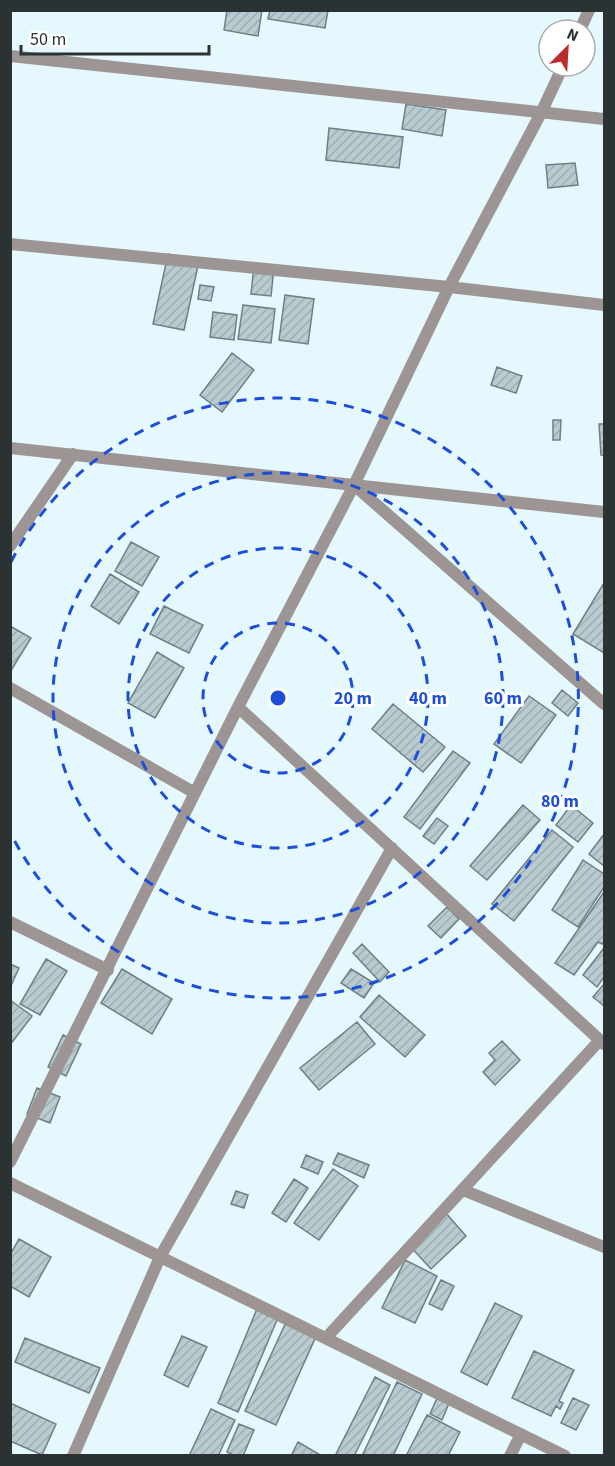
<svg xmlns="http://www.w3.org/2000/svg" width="615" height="1466" viewBox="0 0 615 1466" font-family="'Source Sans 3',sans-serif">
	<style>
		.building { fill: url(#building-hatch); stroke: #6e7f85; stroke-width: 1.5 }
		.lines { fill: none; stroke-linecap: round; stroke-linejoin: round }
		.minor { stroke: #9d9594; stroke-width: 12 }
		.ring { fill: none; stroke: #1d4ed8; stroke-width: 3; stroke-dasharray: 10 8 }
		.centre { fill: #1d4ed8; stroke: #fff; stroke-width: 3 }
		.ring-label { font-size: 18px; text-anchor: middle; font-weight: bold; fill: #1d4ed8; stroke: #fff; stroke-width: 6; stroke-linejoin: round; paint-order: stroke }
	</style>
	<defs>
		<pattern id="building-hatch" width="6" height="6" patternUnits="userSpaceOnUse" patternTransform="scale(1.5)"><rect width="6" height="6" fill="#b8cbd0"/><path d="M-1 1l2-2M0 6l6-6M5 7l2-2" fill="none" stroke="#9eafb3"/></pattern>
	</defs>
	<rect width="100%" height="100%" fill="#e5f8fe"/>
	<path class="building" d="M227,10H262L258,36L224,30Z
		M270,10H328L325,28L268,19Z
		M406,104L446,110L442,136L402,129Z
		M329,128L403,137L399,168L326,160Z
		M575,163L578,185L548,188L546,165Z
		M168,254L199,261L184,330L153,324Z
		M254,266L274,268L271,296L251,294Z
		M200,285L214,287L211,301L198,299Z
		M285,295L314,299L308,344L279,340Z
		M243,305L275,309L271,343L238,339Z
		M213,312L237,315L234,340L210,337Z
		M232,353L254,370L222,412L200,395Z
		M497,367L522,376L516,393L491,385Z
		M553,420H561L560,440H553Z
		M599,424H604V455H601Z
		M131,542L159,557L142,586L115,571Z
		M110,574L139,592L119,624L91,606Z
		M604,583V653L573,634Z
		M164,606L203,625L189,653L150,634Z
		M10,626L31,638L10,672Z
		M157,652L184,668L155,718L128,703Z
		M562,690L578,703L568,716L552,703Z
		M529,696L556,715L521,763L494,744Z
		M393,704L445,747L423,772L372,729Z
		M453,751L470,763L420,829L404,817Z
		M523,805L540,820L487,880L470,866Z
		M571,805L593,823L578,842L556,825Z
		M437,818L448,826L434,844L423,836Z
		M552,830L573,847L514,921L492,904Z
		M604,834V866L589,854Z
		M583,860L604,874V887L578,927L552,910Z
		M604,892V941L602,944L598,942L574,975L555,963Z
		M447,907L459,919L441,938L428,926Z
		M362,944L389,972L380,982L353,953Z
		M604,948V977L597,987L583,975Z
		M46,959L67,971L40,1015L20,1004Z
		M10,964L19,968L10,988Z
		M122,969L172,999L152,1034L101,1003Z
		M351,969L374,983L364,998L341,983Z
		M604,984V1006L593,997Z
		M379,995L425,1035L405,1057L360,1017Z
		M10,1000L32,1016L10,1045Z
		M357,1022L375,1044L319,1090L300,1068Z
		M63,1035L81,1044L66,1076L48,1067Z
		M502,1041L520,1060L495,1085L483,1072L495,1060L489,1053Z
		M37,1088L60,1097L50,1123L27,1114Z
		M338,1153L369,1165L364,1178L333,1164Z
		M306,1155L323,1162L318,1174L301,1167Z
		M333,1169L358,1186L319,1240L294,1223Z
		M294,1179L308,1188L286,1222L272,1213Z
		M236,1191L248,1195L244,1208L231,1204Z
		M444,1211L466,1236L431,1269L408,1244Z
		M19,1239L51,1257L29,1297L10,1286V1255Z
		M405,1260L437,1276L415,1323L382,1308Z
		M441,1280L454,1286L442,1310L429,1304Z
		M495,1303L522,1316L487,1385L461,1372Z
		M259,1304L280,1313L238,1412L218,1403Z
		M288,1318L318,1332L276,1425L245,1411Z
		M182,1336L207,1347L188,1387L164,1375Z
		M25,1338L100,1368L89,1393L15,1362Z
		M534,1351L574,1370L559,1401L563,1403L560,1409L556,1406L551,1416L512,1398Z
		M375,1377L390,1385L354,1456H335Z
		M397,1382L422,1394L393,1456H362Z
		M438,1396L450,1401L442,1420L430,1414Z
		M573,1398L589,1405L576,1430L561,1423Z
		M10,1403L56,1424L42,1455L10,1441Z
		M211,1409L235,1420L218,1456H189Z
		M427,1415L460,1432L448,1456H406Z
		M239,1424L254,1430L243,1456H235L227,1452Z
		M298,1442L322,1456H291Z"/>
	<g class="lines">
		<path class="minor" d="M580,30L589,10
			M10,56L604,119
			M10,244L449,287L604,305
			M10,448L604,512
			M354,485L604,704
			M10,546L73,454
			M10,688L195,793
			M238,707L604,1044
			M10,922L108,970
			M10,1162L238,707L354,485L449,287L541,113L563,66
			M10,1183L565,1456
			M463,1190L604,1247
			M326,1338L600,1040
			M73,1456L160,1257L392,848
			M510,1456L521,1434"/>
	</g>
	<g class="ring">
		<circle cx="278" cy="698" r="75"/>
		<circle cx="278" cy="698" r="150"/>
		<circle cx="278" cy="698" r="225"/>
		<path d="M11 562A300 300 0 1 1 11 834"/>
	</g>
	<circle cx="278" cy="698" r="9" class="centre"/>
	<g class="ring-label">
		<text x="353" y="704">20 m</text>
		<text x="428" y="704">40 m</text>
		<text x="503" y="704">60 m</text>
		<text x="560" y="807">80 m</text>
	</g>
	<rect width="615" height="1466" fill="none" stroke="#2b3234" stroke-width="24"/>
	<g transform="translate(567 48) rotate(24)"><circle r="28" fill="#ffffff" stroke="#aaadae" stroke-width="1.5"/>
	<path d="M0-4.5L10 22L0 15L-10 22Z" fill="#bb2b2d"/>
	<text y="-9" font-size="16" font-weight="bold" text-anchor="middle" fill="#2b3234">N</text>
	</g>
	<path d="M21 45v9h188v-9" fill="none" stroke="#2b3234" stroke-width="3"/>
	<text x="30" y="45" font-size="18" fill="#2b3234" stroke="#ffffff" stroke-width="4.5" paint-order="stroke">50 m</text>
</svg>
